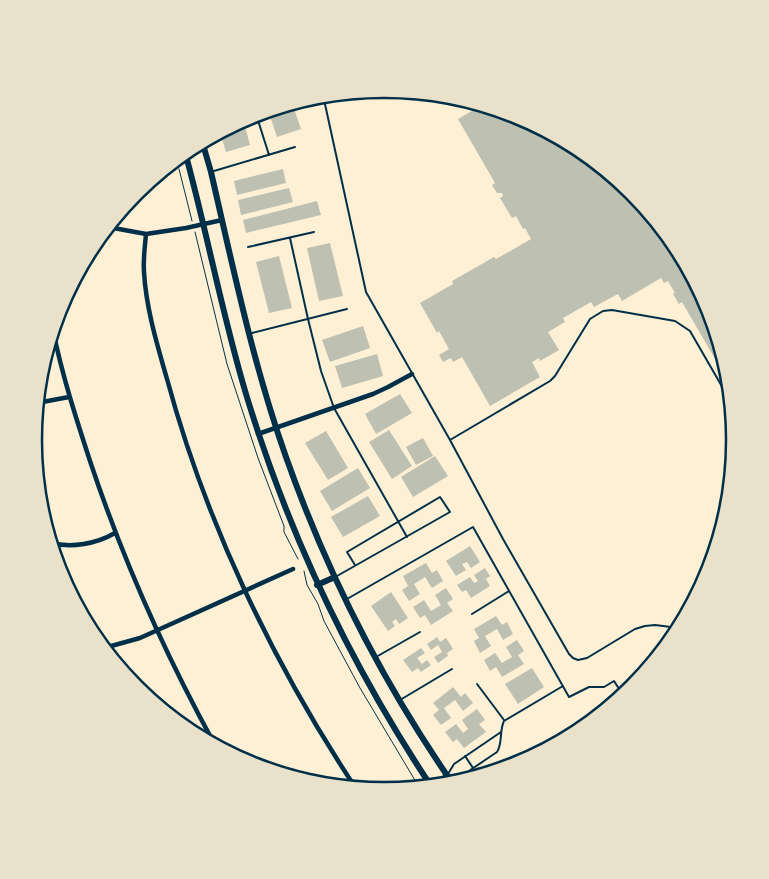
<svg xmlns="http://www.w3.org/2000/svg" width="769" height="879" viewBox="0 0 769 879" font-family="Montserrat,sans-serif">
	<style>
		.building { fill: #bec0b2 }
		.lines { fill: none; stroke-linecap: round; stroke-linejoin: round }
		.path { stroke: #003049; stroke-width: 1 }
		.service { stroke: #003049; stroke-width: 2 }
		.minor { stroke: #003049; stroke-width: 4.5 }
		.tertiary { stroke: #003049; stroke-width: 5.5 }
		.secondary { stroke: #003049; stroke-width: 6 }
		.rim { fill: none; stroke: #003049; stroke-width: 2.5 }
	</style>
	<rect width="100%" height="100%" fill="#fdf0d5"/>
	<path class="building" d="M292,103L301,129L277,137L268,110Z
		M479,103L519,116L580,148L633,192L676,245L709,306L729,374L725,376L682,302L679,304L673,294L675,293L668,281L664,283L661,278L622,301L618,294L594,307L591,302L563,318L565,322L548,332L559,350L540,361L539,358L532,362L540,377L490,406L462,357L453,362L451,358L443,362L439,355L449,349L439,331L437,333L420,303L453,284L452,281L494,257L496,259L531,239L525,228L523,229L516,216L512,218L500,198L503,196L502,193H497L492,185L495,183L458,119L477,108L476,106Z
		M243,119L250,145L226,152L220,132Z
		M283,169L286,183L237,195L234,181Z
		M289,188L293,202L241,215L238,200Z
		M317,201L321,215L246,233L243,220Z
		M330,243L343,296L319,301L307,248Z
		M279,256L292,308L269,313L256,262Z
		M363,326L370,348L330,362L322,340Z
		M377,354L383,376L342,388L335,366Z
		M400,394L412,413L376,434L365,414Z
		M389,430L412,466L392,479L369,442Z
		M326,431L348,468L328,480L305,443Z
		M423,438L433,456L416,465L406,447Z
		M435,456L448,476L413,497L401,477Z
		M358,468L370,488L332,511L320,491Z
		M368,496L380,516L343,537L331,517Z
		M470,546L480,562L471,568L467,562L462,564L466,570L456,576L446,561Z
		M426,563L432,573L437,570L443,581L432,588L425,577L414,584L420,594L409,601L402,590L408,586L403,576Z
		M485,568L490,576L486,579L490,586L471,598L466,590L462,592L457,585L470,577L474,583L478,581L474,575Z
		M446,588L453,599L447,603L453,611L431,625L425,615L420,618L413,607L424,600L431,611L441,605L435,595Z
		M391,592L408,618L399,624L396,619L392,622L395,626L388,631L371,606Z
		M496,616L502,625L507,622L513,634L503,640L497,629L485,636L491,646L480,653L474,641L479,638L474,629Z
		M437,637L440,642L446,638L453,649L447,653L448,656L438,663L434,657L442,652L438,645L431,650L427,644Z
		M517,640L524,651L518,655L524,664L502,677L496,667L490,671L484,660L495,653L502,663L512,657L506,647Z
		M421,648L425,653L417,658L422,664L427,660L431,665L421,672L418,668L412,672L403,660Z
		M532,668L544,687L518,704L505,684Z
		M453,687L461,697L465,693L473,703L463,711L455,700L444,708L451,718L441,725L433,715L439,710L433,703Z
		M477,709L485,720L479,724L486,732L464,748L457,739L453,742L445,732L456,724L463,733L468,729L462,720Z"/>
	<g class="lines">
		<path class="path" d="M179,169L192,221
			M195,232L227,364L258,458L284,526V532L298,559
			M304,571L307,585L318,604L324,621L360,688L419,787"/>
		<path class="service" d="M323,95L366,292L450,440L503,539L569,654L573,658L578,660L587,658L635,629L645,626L655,625L679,628
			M256,114L269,155
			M166,167H173L185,162
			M214,171L295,147
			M290,238L308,319L321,371L334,408L407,537
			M248,247L314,232
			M252,333L347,309
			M450,440L550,381L555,376L590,319L603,311L612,310L675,321L690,331L724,390L731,400
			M337,576L450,512L440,497L347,552L355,565
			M347,599L473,527L569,697L589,687H604L614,681L623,695
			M472,614L509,591
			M376,657L420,632
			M477,684L504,720
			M400,700L452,669
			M465,756L473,768
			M448,774L454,764L501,732
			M450,776L460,777L497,752C503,743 499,731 504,721L563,686"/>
		<path class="minor" d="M108,227L146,234L186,228L222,220
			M146,234C145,246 143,259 144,272C146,308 157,344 167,379C206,523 273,663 355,787
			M53,330C62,375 76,418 90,461C123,560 165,654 215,745
			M37,403L69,397
			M258,434L373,394L388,387L412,374
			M51,543C72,548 96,544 115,533
			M104,648L140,638L293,569"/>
		<path class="tertiary" d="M433,785L447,776"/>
		<path class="secondary" d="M202,141L211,172C233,267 253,364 286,457C327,573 383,683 453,784
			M185,152C207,232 222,314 246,394C288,533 350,664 431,786
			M317,585L335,577"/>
	</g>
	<path d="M0 0H769V879H0ZM42 440a342 342 0 1 1 684 0a342 342 0 1 1-684 0Z" fill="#e9e1ca" fill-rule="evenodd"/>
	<path class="rim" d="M42 440a342 342 0 1 1 684 0a342 342 0 1 1-684 0Z"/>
</svg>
